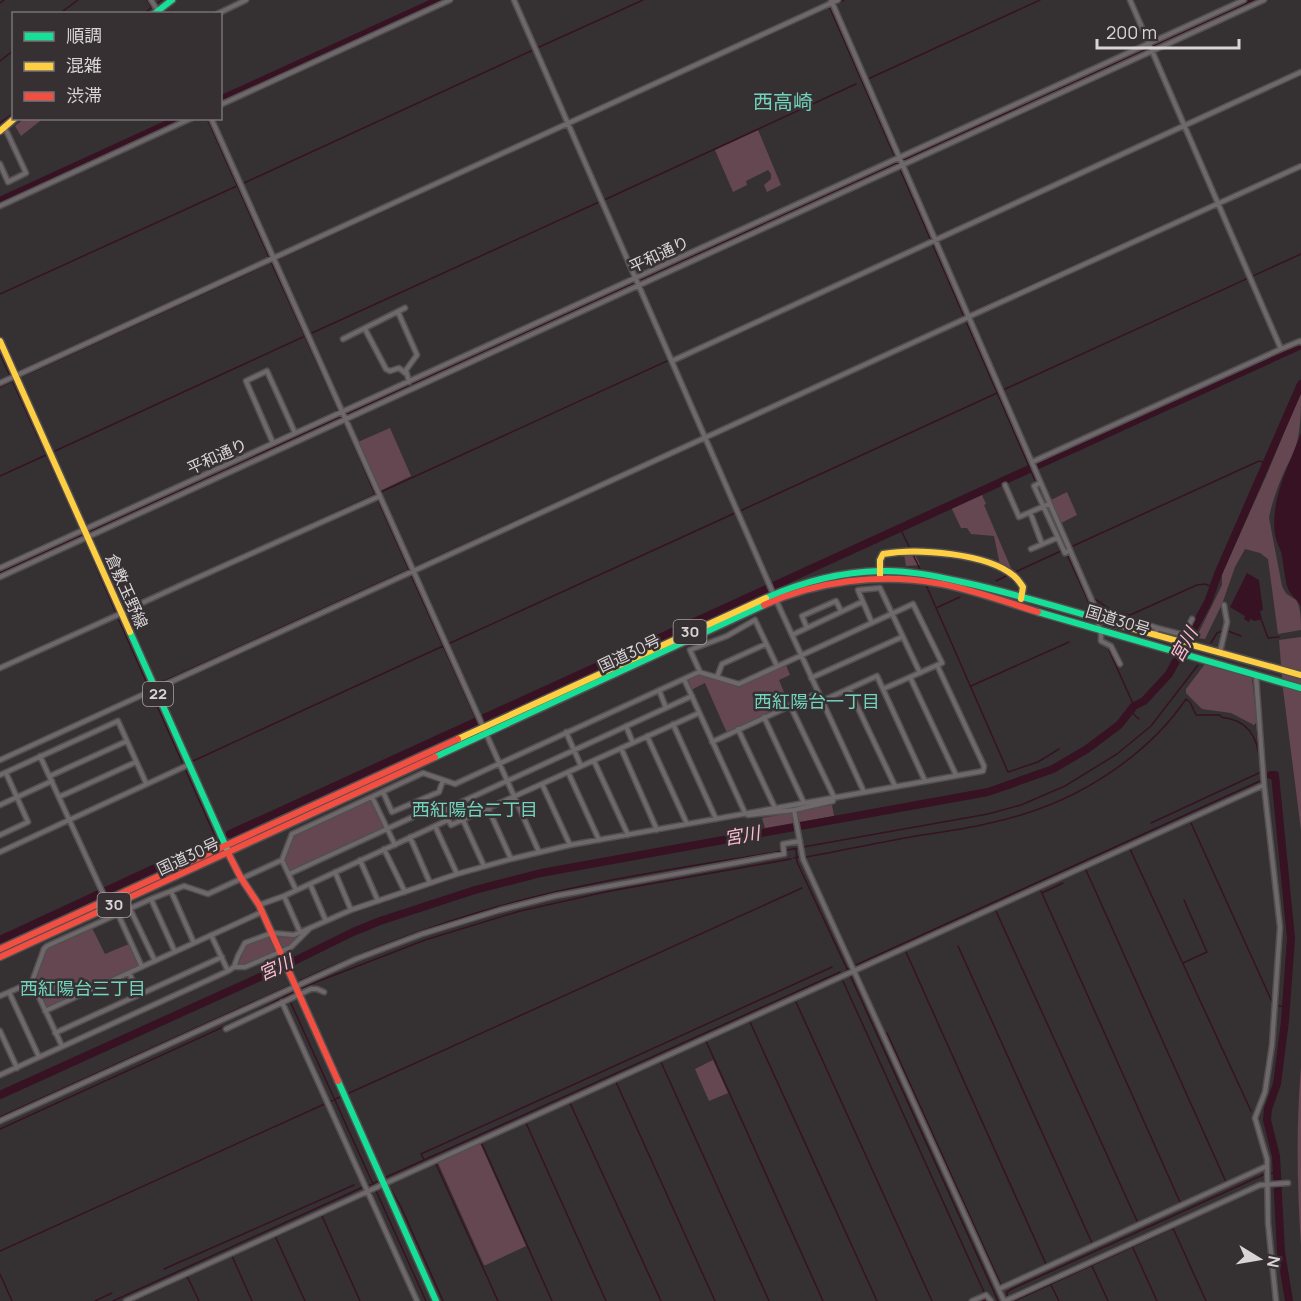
<svg xmlns="http://www.w3.org/2000/svg" width="1301" height="1301" viewBox="0 0 1301 1301" font-family="Manrope,'Noto Sans JP',sans-serif">
	<style>
		.green { fill: #654751 }
		.water { fill: #371222 }
		.lines { fill: none; stroke-linecap: round; stroke-linejoin: round }
		.stream { stroke: #371222; stroke-width: 1.5 }
		.river { stroke: #371222; stroke-width: 8 }
		.street-casing { stroke: #524f50; stroke-width: 7 }
		.fast-casing { stroke: #524f50; stroke-width: 9 }
		.slow-casing { stroke: #524f50; stroke-width: 9 }
		.jam-casing { stroke: #524f50; stroke-width: 9 }
		.street { stroke: #6f686a; stroke-width: 4 }
		.fast { stroke: #16e098; stroke-width: 6 }
		.slow { stroke: #ffcf43; stroke-width: 6 }
		.jam { stroke: #f24e42; stroke-width: 6 }
		.labels { text-anchor: middle; stroke-width: 5; stroke-linejoin: round; paint-order: stroke }
		.shield { fill: #363032; stroke: #a8a4a5; stroke-width: 1.5 }
		.shield-label { font-size: 15px; font-weight: bold; fill: #d9d5d6 }
		.street-label { font-size: 16px; fill: #d9d5d6; stroke: #363032 }
		.water-label { font-size: 18px; font-style: italic; fill: #fcbdd2; stroke: #363032 }
		.neighbourhood-label { font-size: 18px; fill: #71d4bd; stroke: #363032 }
		.quarter-label { font-size: 20px; fill: #71d4bd; stroke: #363032 }
	</style>
	<rect width="100%" height="100%" fill="#353133"/>
	<path class="green" d="M25,118L39,119L40,121L21,136L15,126Z
		M758,130L781,185L767,192L764,185L771,179V174L768,170L746,181L747,185L733,192L715,150Z
		M1301,391C1301,409 1301,426 1297,442C1295,451 1290,460 1286,468C1280,480 1271,505 1269,518L1282,586C1287,597 1288,594 1296,600C1301,607 1301,621 1301,630L1278,634L1268,559L1260,553L1245,549L1235,567L1222,604L1205,639L1197,638L1199,632L1222,585V574L1267,474Z
		M390,428L411,476L380,491L358,442Z
		M1067,492L1077,515L1061,523L1051,500Z
		M981,493L986,504L984,505L1011,568L1000,565L994,536L971,534L967,528H961L951,507Z
		M904,554H915L920,565L906,566Z
		M1301,637V830L1283,689L1279,640Z
		M1205,664L1252,678L1257,725H1254L1231,713L1202,709L1186,693V689Z
		M786,665L790,675L779,680L789,704L727,733L705,683L691,690L688,683L689,679L702,673L738,687Z
		M372,800L385,828L290,872L285,861L294,835Z
		M832,805L834,816L765,828L762,818Z
		M92,928L105,954L129,944L139,966L46,1008L34,982L47,948Z
		M302,934L293,943L282,948L277,936L295,938Z
		M266,937L271,938L277,951L247,965H238L246,946Z
		M713,1060L728,1093L709,1101L695,1069Z
		M1301,1067V1245C1297,1186 1296,1126 1301,1067Z
		M480,1143L526,1246L486,1265H484L438,1163Z"/>
	<path class="water" d="M1301,433V607C1298,599 1291,596 1288,589C1284,577 1284,564 1281,552C1279,546 1276,541 1275,535C1270,498 1289,466 1301,433Z
		M1247,573L1259,580L1263,610L1260,611L1262,619L1255,621L1250,619L1249,622L1244,619L1245,616L1230,607Z"/>
	<g class="lines">
		<path class="stream" d="M147,0L151,7
			M0,3L4,0
			M837,3L844,0
			M829,6L898,164
			M59,14L78,0
			M143,14L162,0
			M212,14L236,3
			M537,48L643,0
			M0,61L14,50
			M868,79L1040,0
			M207,118L269,257
			M0,123L14,113
			M900,169L1064,547
			M244,183L533,50
			M604,200L856,84
			M271,262L339,411
			M0,294L239,185
			M972,312L1301,163
			M312,333L599,202
			M0,354L80,529
			M23,376L831,6
			M0,387L12,381
			M1003,390L1301,254
			M341,415L375,494
			M55,451L303,337
			M0,476L46,455
			M377,498L409,570
			M740,511L997,393
			M900,528L920,569
			M85,541L116,613
			M1073,546L1259,461L1267,463
			M1067,554L1089,603
			M415,567L963,317
			M1013,573L1061,551
			M411,575L477,721
			M996,581L1008,575
			M926,585L1008,772L1038,762L1059,749
			M1095,599L1114,612L1130,615L1197,585L1205,584L1215,588
			M936,608L960,597
			M125,609L879,264
			M118,618L215,836
			M1261,619L1268,638L1279,637
			M1228,631L1241,636
			M1211,643L1217,633L1222,631
			M448,644L735,513
			M1109,650L1134,706
			M0,666L117,613
			M158,684L410,569
			M971,686L1069,642
			M1130,711L1139,719
			M1256,724V725
			M1257,731L1258,745
			M0,758L149,689
			M193,761L443,646
			M1267,777L1271,775
			M1151,823L1261,772
			M1191,823L1273,1004
			M803,847L988,814L1021,805L1065,786L1117,754L1151,726L1198,665
			M796,849L797,862L848,971
			M1130,849L1251,1111
			M806,857C839,851 872,844 905,838C947,831 989,826 1030,812C1089,793 1151,751 1186,699L1190,702L1196,715H1220L1221,717C1248,720 1257,736 1260,761
			M794,858L798,857
			M1086,870L1226,1182
			M1041,891L1180,1202
			M1042,893L1063,883
			M996,911L1137,1221
			M958,946L1092,1243
			M906,952L1046,1264
			M1183,963L1207,952L1184,900
			M856,965L1262,780
			M846,970L849,968
			M850,975L998,1301
			M843,981L984,1292
			M295,983C361,952 429,926 500,906C595,879 701,865 799,848
			M301,988L425,940L520,911L610,891L791,859
			M290,1001L426,1301
			M796,1002L932,1301
			M1279,1006L1286,1007
			M750,1022L877,1301
			M887,1033L1001,1285
			M706,1041L823,1301
			M661,1062L769,1301
			M616,1082L715,1301
			M347,1094L802,888
			M570,1103L661,1301
			M0,1117L291,985
			M1264,1119L1267,1120
			M526,1123L606,1301
			M0,1129L256,1012L293,992
			M482,1144L552,1301
			M424,1160L421,1154L832,967
			M436,1164L498,1301
			M1269,1174L1276,1172
			M384,1178L840,972
			M388,1185L401,1207L443,1301
			M368,1186L378,1181
			M376,1191L381,1188
			M322,1216L360,1301
			M275,1236L305,1301
			M1133,1248L1157,1301
			M0,1251L340,1097
			M232,1256L252,1301
			M1092,1266L1108,1301
			M164,1269L354,1185
			M0,1274L12,1301
			M1051,1285L1059,1301
			M1007,1296V1292L1012,1289L1265,1174
			M95,1301L112,1293
			M113,1301L363,1187
			M133,1301L187,1276L199,1301
			M1014,1301L1173,1228L1206,1301"/>
		<path class="river" d="M220,100L439,0
			M0,201L181,118
			M0,573L1253,0
			M1271,775H1275L1291,938L1285,1021L1277,1084L1268,1109L1267,1120L1276,1156L1281,1252L1289,1301
			M230,834L1301,345
			M0,940L205,845
			M0,1095L282,967L353,932L380,921L475,890L541,873L988,792L1053,769L1087,749L1119,725L1134,706L1144,701L1169,674L1208,602L1218,574L1301,384
			M985,1301L987,1300"/>
		<defs>
			<path id="street" d="M151,0L160,14
				M514,0L776,600L864,792
				M831,0L1093,603L1101,634V641L1111,646L1120,664
				M1130,0L1281,349
				M217,14L246,0
				M220,105L450,0
				M211,118L539,852
				M0,164L8,182L26,173L5,128
				M0,206L192,118
				M398,312L417,355L406,370L409,382
				M968,317L1301,166
				M365,329L386,369L390,371L399,368L405,373
				M343,339L405,308
				M672,361L1301,72
				M0,383L838,0
				M273,443L246,381L267,371L295,433
				M1032,462L1281,349L1300,341L1301,342
				M1040,483L1034,486L1065,553L1070,550
				M1005,485L1019,517L1049,504
				M1030,512L1042,544
				M1031,549L1057,538
				M0,568L1244,0
				M0,577L1264,0
				M123,614L131,608L179,586L380,496
				M872,623L858,590L880,588L920,673
				M1146,624L1157,628
				M807,628L802,616L836,601L841,611
				M792,635L862,602
				M1155,635L1157,628L1184,635L1192,619
				M1220,652L1227,622L1224,605
				M0,668L122,613
				M700,672L690,650L727,636L755,620L777,666
				M1256,676L1264,785L1280,927L1272,1045L1265,1092L1255,1118L1267,1159L1268,1223L1276,1301
				M717,677L722,664L766,644
				M910,677L956,775
				M811,678L902,637
				M684,679L745,813
				M849,689L895,786
				M659,690L666,708
				M822,701L877,676L925,781
				M764,717L804,803
				M673,724L716,819
				M626,726L633,743
				M738,729L775,808
				M566,732L581,766
				M647,736L687,824
				M712,742L818,693
				M621,748L657,830
				M40,756L106,900
				M0,760L969,317
				M594,761L628,835
				M568,772L599,840
				M0,775L118,721L146,783
				M50,776L127,741
				M542,784L570,845
				M383,792L392,812L439,792L443,780
				M59,797L136,762
				M372,797L395,845
				M0,805L52,781
				M488,808L511,859
				M444,810L692,696
				M794,810L803,859L1004,1301
				M748,815L794,810L833,801L834,797L790,705
				M463,820L484,866
				M435,826L457,874
				M0,835L28,822L6,773
				M410,837L430,883
				M384,849L405,892
				M0,852L188,765
				M282,860L296,890
				M360,860L378,901
				M335,872L351,910
				M289,874L441,804L451,825L699,713
				M310,884L326,921
				M171,891L194,943
				M284,896L300,932
				M151,899L175,952
				M259,905L284,896L448,820
				M130,909L155,961
				M118,914L142,967
				M211,935L228,971
				M234,967H245L291,947L310,928
				M129,973L139,994
				M32,982L62,1046
				M9,992L39,1057
				M0,996L32,982L44,949L47,946L151,899L184,886L208,894L282,860L292,834L423,773L455,784L699,672L739,684L913,604L942,663L883,689
				M282,1002L417,1301
				M45,1011L262,912
				M226,1029L311,989H317L324,992
				M0,1031L17,1068
				M55,1033L222,957
				M0,1075L228,971L234,967L238,956L245,943L272,933L294,935L351,910L457,874L511,859L570,845L983,771L984,766L937,665
				M0,1121L356,959L422,934L500,910L555,896L784,854L783,844L800,841
				M999,1289L1267,1166
				M126,1301L1264,785
				M972,1301L986,1295L991,1301
				M1005,1301L1260,1185L1288,1183"/>
			<path id="fast" d="M154,14L172,0
				M766,598C802,582 840,572 880,571C908,570 935,576 962,582C1013,593 1065,609 1116,624
				M1038,612L1301,688
				M130,632L227,849
				M435,757L764,605
				M338,1081L436,1301"/>
			<path id="slow" d="M0,131L15,118
				M0,341L130,632
				M880,578V560L883,554C917,548 987,553 1014,576C1018,579 1020,583 1023,587L1021,599
				M1116,624L1301,675
				M458,739L766,598"/>
			<path id="jam" d="M764,605C816,581 880,573 936,583C969,588 1005,602 1038,612
				M228,853L241,878L259,905L338,1081
				M0,949L458,739
				M0,957L435,757"/>
		</defs>
		<use href="#street" class="street-casing"/>
		<use href="#fast" class="fast-casing"/>
		<use href="#slow" class="slow-casing"/>
		<use href="#jam" class="jam-casing"/>
		<use href="#street" class="street"/>
		<use href="#fast" class="fast"/>
		<use href="#slow" class="slow"/>
		<use href="#jam" class="jam"/>
	</g>
	<g class="labels">
		<g class="shield">
			<rect x="673.5" y="620" width="33" height="24" rx="4.5"/>
			<rect x="143" y="682" width="30" height="24" rx="4.5"/>
			<rect x="97.5" y="893" width="33" height="24" rx="4.5"/>
		</g>
		<g class="shield-label">
			<text x="690" y="637">30</text>
			<text x="158" y="699">22</text>
			<text x="114" y="910">30</text>
		</g>
		<g class="street-label">
			<text transform="translate(659 254) rotate(-25)" y="6">平和通り</text>
			<text transform="translate(217 456) rotate(-24)" y="6">平和通り</text>
			<text transform="translate(127 591) rotate(66)" y="6">倉敷玉野線</text>
			<text transform="translate(1118 620) rotate(17)" y="6">国道30号</text>
			<text transform="translate(629 653) rotate(-25)" y="6">国道30号</text>
			<text transform="translate(188 856) rotate(-25)" y="6">国道30号</text>
		</g>
		<g class="water-label">
			<text transform="translate(1184 645) rotate(-61)" y="6">宮川</text>
			<text transform="translate(742 836) rotate(-10)" y="6">宮川</text>
			<text transform="translate(276 968) rotate(-25)" y="6">宮川</text>
		</g>
		<g class="neighbourhood-label">
			<text x="817" y="708">西紅陽台一丁目</text>
			<text x="475" y="816">西紅陽台二丁目</text>
			<text x="83" y="995">西紅陽台三丁目</text>
		</g>
		<g class="quarter-label">
			<text x="783" y="109">西高崎</text>
		</g>
	</g>
	<rect x="12" y="12" width="210" height="108" fill="#363032" stroke="#777274" stroke-width="1.5"/>
	<rect x="24" y="32" width="30" height="9" fill="#16e098" stroke="#777274" stroke-width="1.5"/>
	<text x="66" y="42" font-size="18" fill="#d9d5d6">順調</text>
	<rect x="24" y="62" width="30" height="9" fill="#ffcf43" stroke="#777274" stroke-width="1.5"/>
	<text x="66" y="72" font-size="18" fill="#d9d5d6">混雑</text>
	<rect x="24" y="92" width="30" height="9" fill="#f24e42" stroke="#777274" stroke-width="1.5"/>
	<text x="66" y="102" font-size="18" fill="#d9d5d6">渋滞</text>
	<g transform="translate(1259 1259) rotate(101)" stroke="#363032" stroke-width="4.5" paint-order="stroke">
	<path d="M0-4.5L10 22L0 15L-10 22Z" fill="#d9d5d6"/>
	<text y="-9" font-size="16" font-weight="bold" text-anchor="middle" fill="#d9d5d6">N</text>
	</g>
	<path d="M1097 39v9h142v-9" fill="none" stroke="#d9d5d6" stroke-width="3"/>
	<text x="1106" y="39" font-size="18" fill="#d9d5d6" stroke="#363032" stroke-width="4.5" paint-order="stroke">200 m</text>
</svg>
